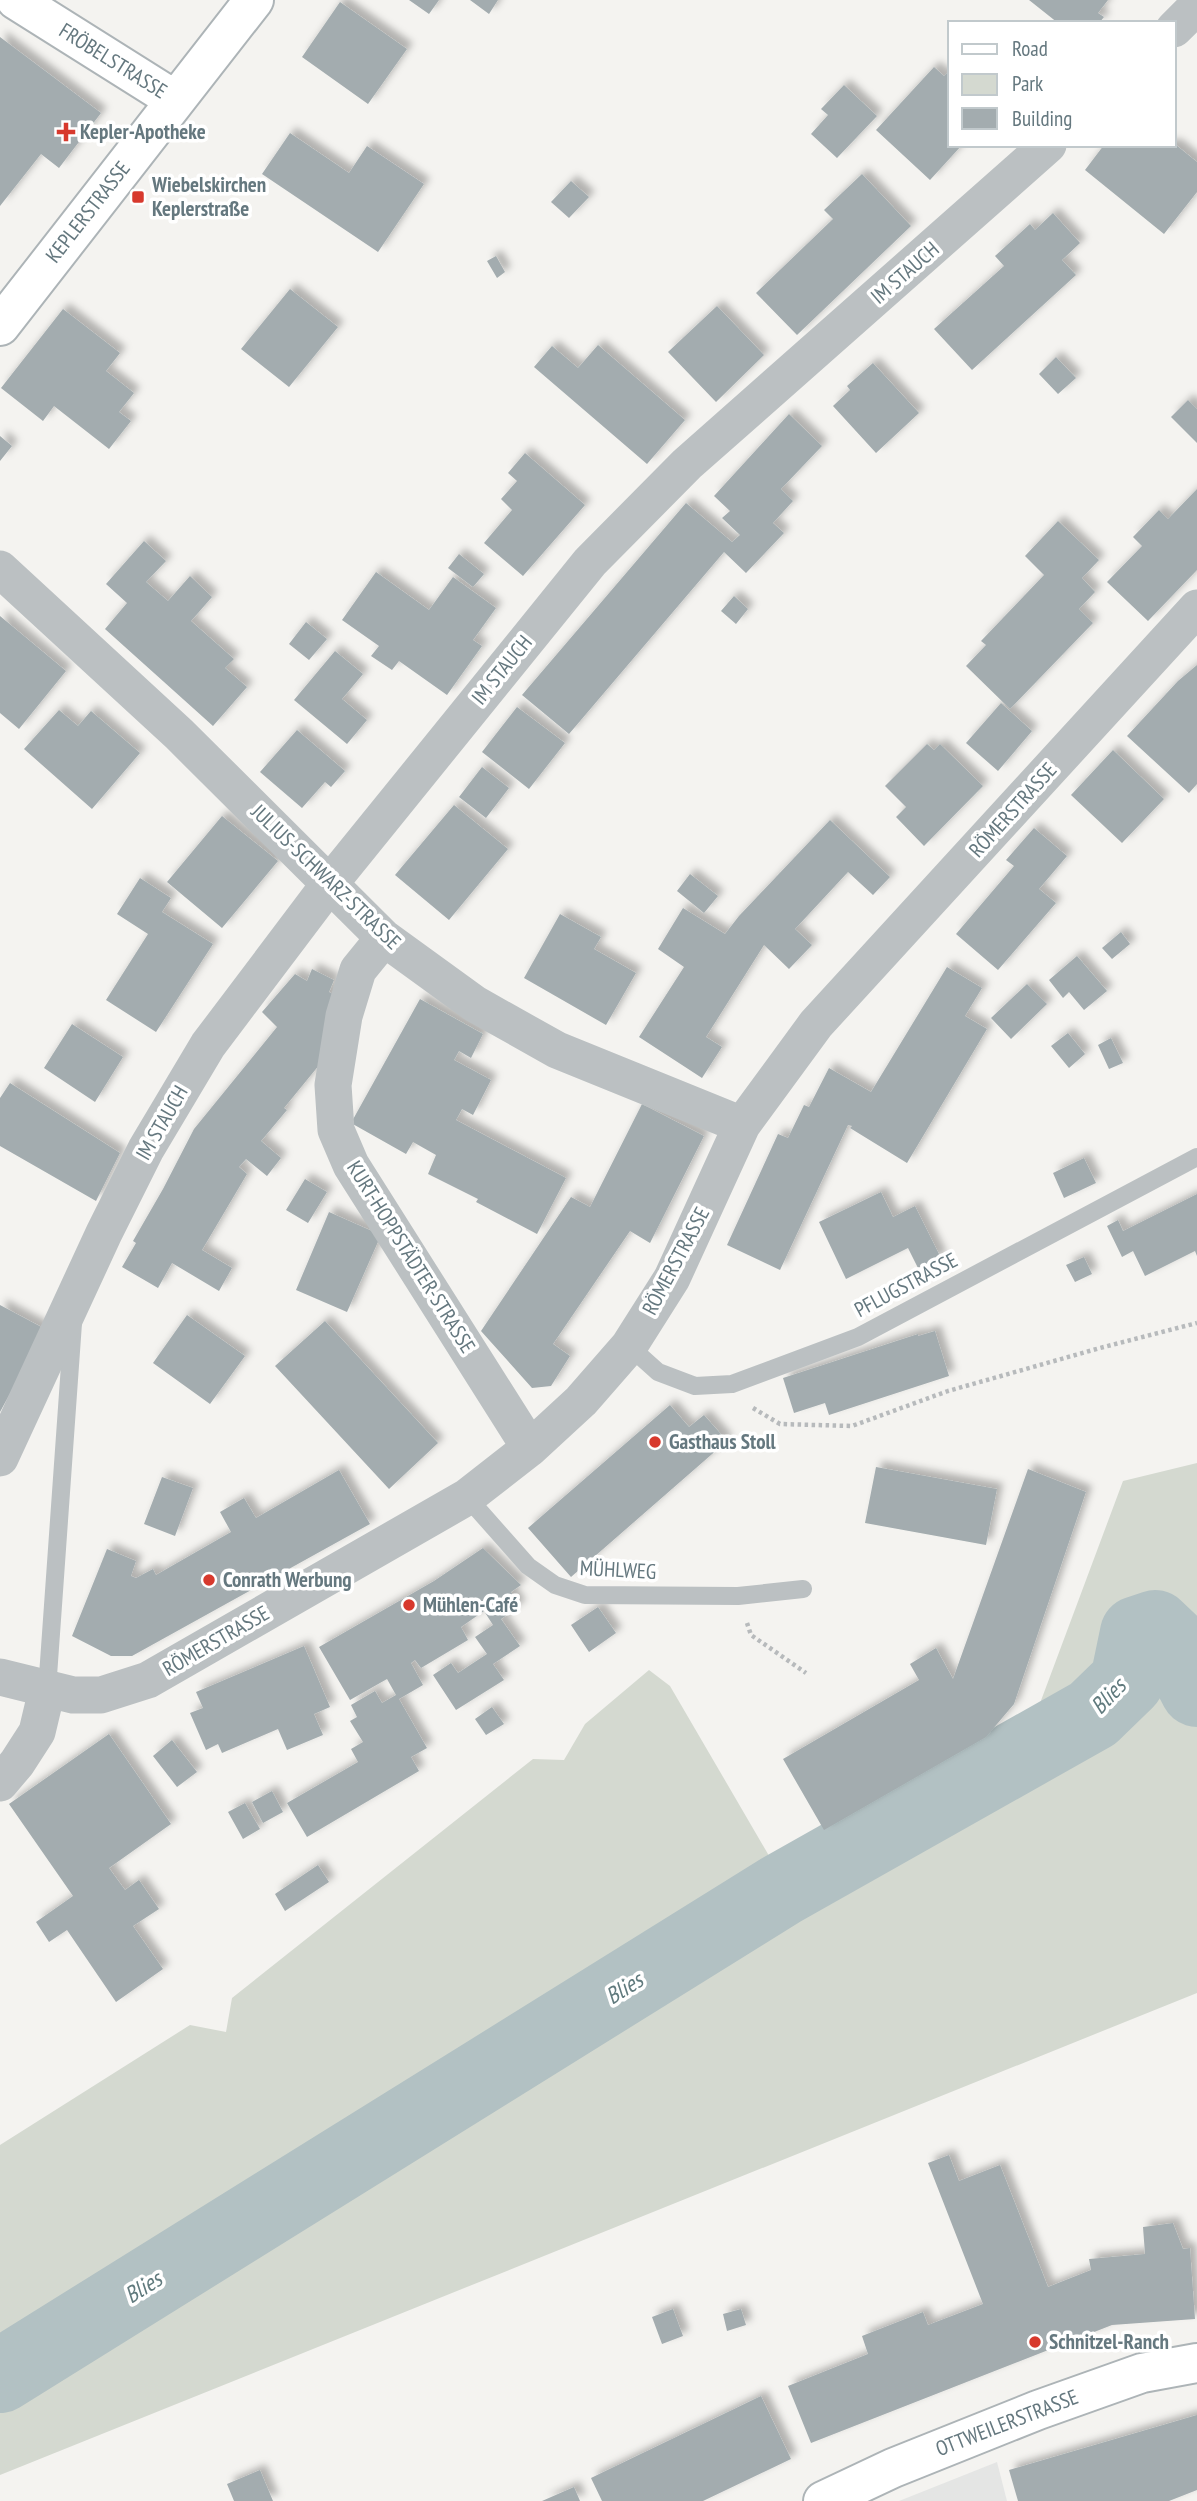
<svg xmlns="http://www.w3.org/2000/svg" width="1197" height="2501" viewBox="0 0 1197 2501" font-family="'PT Sans Narrow',sans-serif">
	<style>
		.built { fill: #e4e5e4 }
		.green { fill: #d4d9d0 }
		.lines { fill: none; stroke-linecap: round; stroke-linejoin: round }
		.river { stroke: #b2c1c3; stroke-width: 74 }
		.building { fill: #a3acaf; filter: url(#shadow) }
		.secondary-casing { stroke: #adb4b7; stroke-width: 42 }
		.path { stroke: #b7babc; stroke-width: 4.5; stroke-dasharray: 3.5 3.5; stroke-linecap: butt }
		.lane { stroke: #bbc0c2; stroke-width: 18 }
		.street { stroke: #bbc0c2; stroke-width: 37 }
		.secondary { stroke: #fff; stroke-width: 38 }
		.poi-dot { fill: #d7392d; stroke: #fff; stroke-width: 2.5 }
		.labels { text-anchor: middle; stroke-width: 7; stroke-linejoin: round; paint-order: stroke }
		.street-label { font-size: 21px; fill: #65787f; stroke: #fff }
		.poi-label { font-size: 21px; font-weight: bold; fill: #65787f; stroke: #fff; text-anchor: start }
		.water-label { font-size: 23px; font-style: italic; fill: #607a7d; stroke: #fff }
	</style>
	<defs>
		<filter id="shadow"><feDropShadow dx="6" dy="-6" stdDeviation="3.5" flood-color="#0004"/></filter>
	</defs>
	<rect width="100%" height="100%" fill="#f4f3f0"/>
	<path class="built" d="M997,2462L1007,2501H899Z"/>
	<path class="green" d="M1197,1463V1993L0,2475V2145L190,2025L226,2032L232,1998L533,1759L564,1760L585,1724L649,1670L670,1686L775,1866L1033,1722L1123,1481Z"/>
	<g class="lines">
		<path class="river" d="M0,2376L781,1890L1093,1714L1127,1681L1137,1633L1155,1627L1173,1644L1197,1690"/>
	</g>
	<path class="building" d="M409,0H439L429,14Z
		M470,0H498L489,14Z
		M1029,0H1108L1098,13L1104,17L1099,23H1058Z
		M340,2L407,49L368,104L302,57Z
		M0,37L101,113L59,168L41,154L0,206Z
		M934,67L944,76L950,70V145H962L930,180L876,130Z
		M844,85L877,116L837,158L811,134L828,115L821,109Z
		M290,133L349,173L367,146L424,184L378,252L262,174Z
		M1104,145H1176L1197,162V192L1164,234L1085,170Z
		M862,174L911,226L797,335L756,293L833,219L824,210Z
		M571,181L589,197L569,218L551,202Z
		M1053,213L1080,243L1062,260L1076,275L972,370L934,329L1004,266L995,256L1030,224L1035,230Z
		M496,256L505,272L497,278L487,261Z
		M290,289L338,327L289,387L241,349Z
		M717,306L764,355L716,402L668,352Z
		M63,309L120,353L106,371L134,393L119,412L131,421L109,449L54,406L43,421L1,388Z
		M598,345L685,420L647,464L534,367L552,346L578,368Z
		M1056,357L1076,378L1058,394L1039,374Z
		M873,363L919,413L876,453L833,406L850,390L847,386Z
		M1188,400L1197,409V443L1171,417Z
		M789,414L822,446L781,489L793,501L773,523L784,533L746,573L724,552L569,734L522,695L686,503L732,542L740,535L722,518L730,511L714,496Z
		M0,436L12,446L0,461Z
		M525,453L585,505L523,576L484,543L512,510L501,499L517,481L508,473Z
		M1197,489V570L1148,621L1107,582L1142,546L1133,537L1159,510L1168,519Z
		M1058,521L1099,560L1082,578L1095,592L1079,609L1093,623L1010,709L966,666L986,645L981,641L1044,575L1025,556Z
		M144,541L166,561L146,582L168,601L190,576L212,597L191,621L234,659L225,668L247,687L213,726L105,629L127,603L106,584Z
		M459,554L484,574L473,587L448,568Z
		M376,572L429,610L453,577L496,608L473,640L482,646L447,695L399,661L392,670L371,656L379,646L342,620Z
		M734,596L748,609L736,624L721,611Z
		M0,616L66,671L19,729L0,713Z
		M306,622L327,639L309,660L289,644Z
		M335,651L363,674L342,699L367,720L347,744L294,700Z
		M1197,665V784L1189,793L1127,736L1178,681Z
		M1001,703L1032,731L998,771L966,743Z
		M517,707L565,743L529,789L482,752Z
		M59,710L78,726L91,711L140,753L92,809L24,749Z
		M297,730L345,771L331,787L325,782L302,808L260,772Z
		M927,744L934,750L940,744L983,786L924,846L896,817L906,807L885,786Z
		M1113,750L1164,799L1122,843L1071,795Z
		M482,767L509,788L486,818L459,797Z
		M454,805L508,849L449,920L395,875Z
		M222,816L278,861L222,928L167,882Z
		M830,820L890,877L873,895L848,872L795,929L812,945L789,969L764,945L706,1037L722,1047L702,1078L639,1037L684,967L658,949L683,908L725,934L739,916Z
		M1034,828L1067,856L1039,889L1056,903L998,970L956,934L1014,866L1006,860Z
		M690,874L718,896L704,913L677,891Z
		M140,878L171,898L162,912L213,944L156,1032L106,1000L148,934L117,914Z
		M560,914L601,937L594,949L636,973L606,1025L524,978Z
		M1121,932L1130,944L1112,959L1102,948Z
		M1077,956L1107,991L1084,1010L1069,992L1063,998L1049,980Z
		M947,967L982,988L965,1016L987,1029L907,1163L850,1128L852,1126L848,1125L780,1270L727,1245L778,1134L788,1138L804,1105L809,1107L829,1068L871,1092Z
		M312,969L334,980L329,992L333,994L320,1064L284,1108L287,1110L261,1141L281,1158L267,1176L246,1159L239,1167L247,1174L202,1250L232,1268L219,1291L172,1263L158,1288L122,1267L136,1243L133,1241L163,1189L194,1129L277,1027L262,1012L295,974L307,981Z
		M1027,984L1047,1004L1011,1039L991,1018Z
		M420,999L483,1034L471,1058L459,1051L454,1060L491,1080L473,1115L462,1109L456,1120L566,1178L537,1234L476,1202L478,1199L428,1174L436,1155L413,1142L406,1154L351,1123Z
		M72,1024L123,1057L95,1102L44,1068Z
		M1068,1033L1085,1054L1069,1068L1051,1046Z
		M1111,1038L1123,1063L1109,1069L1098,1045Z
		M10,1083L120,1153L96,1201L0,1146V1098Z
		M642,1104L704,1136L650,1243L630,1231L553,1344L570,1356L551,1386L532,1388L481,1331L571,1197L590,1207Z
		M1084,1158L1096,1183L1064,1198L1053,1173Z
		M305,1179L327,1192L308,1223L286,1210Z
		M881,1192L893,1217L915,1206L941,1258L918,1268L908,1248L846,1279L819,1222Z
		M1197,1194V1256L1195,1251L1145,1276L1133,1251L1122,1257L1107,1226L1118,1220L1123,1231Z
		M329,1212L381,1235L347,1312L296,1290Z
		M1084,1257L1092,1274L1075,1282L1066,1265Z
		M0,1305L45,1329L0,1412Z
		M187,1315L245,1356L210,1404L153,1363Z
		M325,1321L438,1443L389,1489L275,1366Z
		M935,1331L949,1376L829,1415L825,1403L794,1413L783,1378L918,1334V1336Z
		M670,1405L689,1427L704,1415L727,1441L571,1577L528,1528Z
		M876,1467L997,1489L986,1545L865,1523Z
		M1028,1469L1086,1492L1014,1704L986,1737L824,1830L783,1759L919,1680L910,1664L936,1648L953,1679Z
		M339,1470L370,1524L132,1656H111L72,1636L107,1549L136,1561L131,1576L136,1578L153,1569L156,1575L231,1532L220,1512L244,1498L256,1518Z
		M162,1477L193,1488L175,1536L144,1524Z
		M483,1548L521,1585L511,1592L520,1606L501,1619L520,1646L493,1664L504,1680L456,1710L433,1675L451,1663L458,1673L487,1654L475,1637L493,1625L484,1611L461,1627L468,1640L421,1668L415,1660L411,1663L423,1685L399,1699L427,1748L411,1757L419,1771L307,1837L287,1803L358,1762L351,1749L363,1742L350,1721L357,1717L351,1705L375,1691L382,1703L396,1695L387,1679L350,1700L319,1647L434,1581Z
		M598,1607L616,1633L589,1652L571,1625Z
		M304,1646L330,1707L314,1714L323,1735L287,1750L278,1729L222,1753L218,1744L206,1750L190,1713L203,1708L196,1692Z
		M492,1707L504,1724L486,1735L475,1719Z
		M109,1734L171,1824L109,1868L125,1890L139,1880L159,1909L133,1926L163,1969L116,2002L67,1930L49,1942L36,1922L73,1896L9,1804Z
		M172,1740L197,1772L177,1787L153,1756Z
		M272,1791L283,1812L263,1823L252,1802Z
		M245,1803L260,1829L243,1839L228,1812Z
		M318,1865L329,1882L285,1911L275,1894Z
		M949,2155L959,2181L1000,2165L1048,2287L1091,2270L1089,2259L1145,2254L1143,2227L1173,2223L1183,2249L1190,2248L1195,2319L1112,2325L811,2443L788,2386L868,2354L862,2336L923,2312L928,2325L983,2304L928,2163Z
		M673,2309L683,2336L662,2344L652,2317Z
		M741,2309L746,2325L727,2331L723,2314Z
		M761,2396L791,2459L703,2501H602L591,2478Z
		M1197,2415V2490L1169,2501H1018L1009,2470Z
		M260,2470L273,2501H234L227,2484Z
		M574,2487L580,2501H542Z"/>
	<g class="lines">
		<defs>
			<path id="secondary" d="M16,0L175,100
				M0,326L254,0
				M823,2501L893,2468L1038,2410L1142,2373L1197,2363"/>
		</defs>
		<use href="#secondary" class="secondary-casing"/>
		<path class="path" d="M753,1408L780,1424L852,1426L948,1391L1100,1348L1197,1323
			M747,1623L751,1635L806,1673"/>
		<path class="lane" d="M629,1346L658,1372L695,1386L732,1384L858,1337L1197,1157
			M467,1497L528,1566L555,1585L585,1595L738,1596L803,1589
			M47,1690L73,1323"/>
		<path class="street" d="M1174,29L1197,6
			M0,569L179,734L384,938L475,1004L557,1050L742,1125
			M384,938L358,970L344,1016L333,1085L336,1130L351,1165L530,1448
			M0,1458L104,1233L146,1149L208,1045L331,882L590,562L687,464L1048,145
			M0,1677L73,1695H101L148,1680L467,1497L530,1448L581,1401L629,1346L672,1278L742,1125L816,1024L1197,608
			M0,1783L17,1763L37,1732L47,1690"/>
		<use href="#secondary" class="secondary"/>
	</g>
	<g class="poi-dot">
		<path d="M62.5 121.5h7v7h7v7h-7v7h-7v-7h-7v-7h7z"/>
		<rect x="131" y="190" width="14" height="14" rx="3.5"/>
		<circle cx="655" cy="1442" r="7"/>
		<circle cx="209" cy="1580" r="7"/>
		<circle cx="409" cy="1605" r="7"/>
		<circle cx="1035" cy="2342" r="7"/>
	</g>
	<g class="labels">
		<g class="street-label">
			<text transform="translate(113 61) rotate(32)" y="7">FRÖBELSTRASSE</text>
			<text transform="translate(88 212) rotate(-52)" y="7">KEPLERSTRASSE</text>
			<text transform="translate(905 273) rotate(-41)" y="7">IM STAUCH</text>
			<text transform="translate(502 670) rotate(-51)" y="7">IM STAUCH</text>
			<text transform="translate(1013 810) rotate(-48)" y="7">RÖMERSTRASSE</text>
			<text transform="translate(326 877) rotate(44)" y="7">JULIUS-SCHWARZ-STRASSE</text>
			<text transform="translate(162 1123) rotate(-60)" y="7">IM STAUCH</text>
			<text transform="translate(411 1257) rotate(58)" y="7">KURT-HOPPSTÄDTER-STRASSE</text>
			<text transform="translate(676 1261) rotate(-62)" y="7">RÖMERSTRASSE</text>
			<text transform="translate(906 1285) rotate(-28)" y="7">PFLUGSTRASSE</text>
			<text transform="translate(618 1570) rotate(3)" y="7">MÜHLWEG</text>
			<text transform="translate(216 1641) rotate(-30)" y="7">RÖMERSTRASSE</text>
			<text transform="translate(1007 2423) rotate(-21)" y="7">OTTWEILERSTRASSE</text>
		</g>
		<g class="poi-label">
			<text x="80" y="139">Kepler-Apotheke</text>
			<text x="152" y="192">Wiebelskirchen<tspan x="152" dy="24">Keplerstraße</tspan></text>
			<text x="669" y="1449">Gasthaus Stoll</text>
			<text x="223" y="1587">Conrath Werbung</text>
			<text x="423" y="1612">Mühlen-Café</text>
			<text x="1049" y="2349">Schnitzel-Ranch</text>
		</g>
		<g class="water-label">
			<text transform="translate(1108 1696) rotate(-46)" y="8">Blies</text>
			<text transform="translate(624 1988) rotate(-32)" y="8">Blies</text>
			<text transform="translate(143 2287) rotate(-32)" y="8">Blies</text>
		</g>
	</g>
	<rect x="948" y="21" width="228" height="126" fill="#ffffff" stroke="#c1c9cc" stroke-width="2"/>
	<rect x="962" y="44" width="35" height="10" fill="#ffffff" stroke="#c1c9cc" stroke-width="2"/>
	<text x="1012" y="56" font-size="21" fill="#65787f">Road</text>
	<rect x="962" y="74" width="35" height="21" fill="#d4d9d0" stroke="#c1c9cc" stroke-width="2"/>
	<text x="1012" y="91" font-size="21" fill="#65787f">Park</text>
	<rect x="962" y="108" width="35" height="21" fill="#a3acaf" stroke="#c1c9cc" stroke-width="2"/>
	<text x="1012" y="126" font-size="21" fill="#65787f">Building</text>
</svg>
